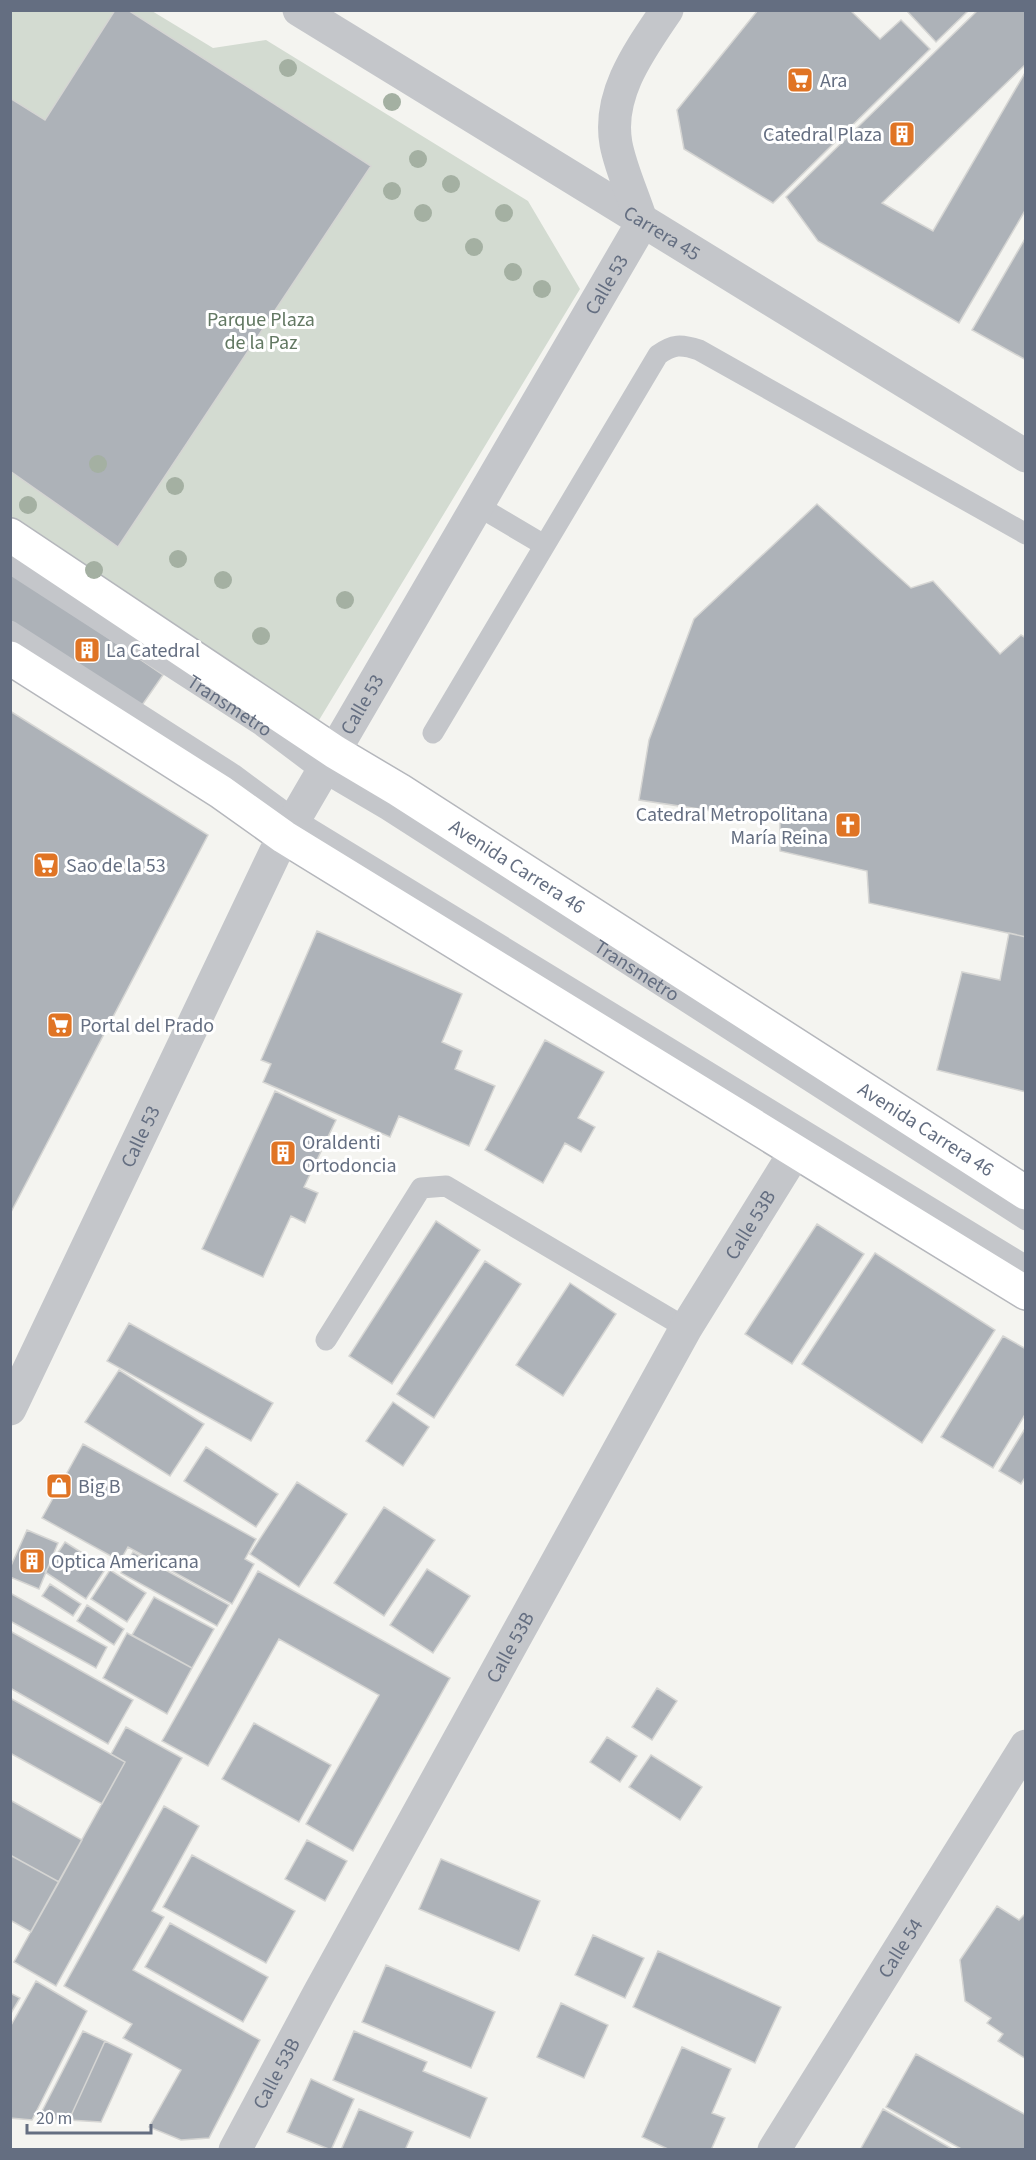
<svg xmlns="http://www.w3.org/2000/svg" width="1036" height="2160" viewBox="0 0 1036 2160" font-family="'Source Sans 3',sans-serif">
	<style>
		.green { fill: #d3dbd1 }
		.building { fill: #adb2b8; stroke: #d5d5d3; stroke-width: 1.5 }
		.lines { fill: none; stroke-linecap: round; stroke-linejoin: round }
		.primary-casing { stroke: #b5b7bc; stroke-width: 36 }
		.service { stroke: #c4c6ca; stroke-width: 21 }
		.minor { stroke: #c4c6ca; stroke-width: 33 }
		.tertiary { stroke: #c4c6ca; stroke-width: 33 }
		.primary { stroke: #fff; stroke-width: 33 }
		.tree { fill: #a4b0a2 }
		.labels { text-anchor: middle; stroke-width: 6; stroke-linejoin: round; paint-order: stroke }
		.poi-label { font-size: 20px; fill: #646e81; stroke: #fff; text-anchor: start }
		.street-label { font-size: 20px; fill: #646e81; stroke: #fff }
		.park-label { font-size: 20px; fill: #627862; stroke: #fff }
	</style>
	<rect width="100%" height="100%" fill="#f4f4f0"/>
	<path class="green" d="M11,11H152L213,48L266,40L528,201L580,289L313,730L11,521Z"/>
	<path class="building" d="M115,10H128L371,166L118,547L10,471V98L45,120Z
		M758,10H850L880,39L901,20L930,49L773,203L684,149L677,110Z
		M906,10H969L936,42Z
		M978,10H1026V64L882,203L933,231L1026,71V209L959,323L818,241L786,197Z
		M1026,237V360L972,330Z
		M817,504L911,588L933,581L1000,654L1021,635L1026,638V937L869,903L867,871L780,851V821L639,800L649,740L694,619Z
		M10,571L163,675L138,711L10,624Z
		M10,711L208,835L10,1214Z
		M317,931L462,994L442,1042L462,1051L455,1069L495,1086L469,1146L399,1116L390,1137L263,1082L271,1064L261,1060Z
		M1009,933L1026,937V1092L937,1070L962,972L1000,980Z
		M545,1040L604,1072L578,1118L595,1127L581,1152L565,1143L543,1183L485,1150Z
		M275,1091L336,1120L304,1187L318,1193L305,1223L291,1216L263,1277L202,1249Z
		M436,1221L480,1250L392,1384L349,1356Z
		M817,1224L864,1254L792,1364L745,1334Z
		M875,1253L995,1330L922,1443L802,1364Z
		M485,1261L521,1284L434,1418L397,1394Z
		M570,1283L616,1314L563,1396L516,1365Z
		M129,1323L273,1403L251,1441L107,1361Z
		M1003,1336L1026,1349V1413L993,1468L941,1437Z
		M119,1370L204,1424L170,1476L85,1422Z
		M393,1402L429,1427L403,1466L366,1441Z
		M1026,1427V1476L1021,1484L999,1471Z
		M83,1444L256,1539L245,1559L254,1564L232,1604L128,1547L120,1561L42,1518Z
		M206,1447L278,1494L256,1527L184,1481Z
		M297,1482L347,1514L299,1587L250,1554Z
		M384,1507L435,1540L384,1616L334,1583Z
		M27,1530L58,1543L39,1589L10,1577V1568Z
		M65,1542L106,1568L86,1599L45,1572Z
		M133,1552L229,1605L217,1626L121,1573Z
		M427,1569L470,1596L433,1653L390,1625Z
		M110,1570L146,1593L127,1622L91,1599Z
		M258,1571L450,1678L353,1851L306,1824L379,1695L279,1639L208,1766L162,1741Z
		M50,1584L81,1604L73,1616L42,1596Z
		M10,1593L107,1647L96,1668L10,1621Z
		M154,1597L214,1629L192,1668L132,1635Z
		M87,1605L124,1629L114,1645L77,1621Z
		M10,1631L133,1700L108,1744L10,1688Z
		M127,1633L192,1668L167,1714L103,1678Z
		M657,1688L677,1701L652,1740L632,1727Z
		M10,1698L125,1762L102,1804L10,1753Z
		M254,1723L331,1765L299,1822L222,1779Z
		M126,1727L182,1758L56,1986L14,1962L125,1762L111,1754Z
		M607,1737L637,1756L620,1782L590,1762Z
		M651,1755L702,1787L680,1820L629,1787Z
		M10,1800L82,1840L59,1882L10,1855Z
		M164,1806L199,1826L152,1911L164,1917L133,1970L260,2040L209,2138L181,2140L149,2127L181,2070L123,2038L132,2024L64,1986Z
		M307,1840L347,1861L325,1901L285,1879Z
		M10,1855L59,1882L31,1932L10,1920Z
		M192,1855L295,1911L266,1963L163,1907Z
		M441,1859L540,1901L519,1951L419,1909Z
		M997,1906L1019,1920L1026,1913V2059L998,2041L1003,2034L987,2023L991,2018L965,2001L960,1960Z
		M170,1923L268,1977L243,2022L145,1967Z
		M593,1935L644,1958L625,1998L575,1975Z
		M658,1951L781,2007L755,2063L633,2007Z
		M386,1965L495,2012L471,2068L362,2022Z
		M36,1981L87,2011L32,2120L10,2118V2027Z
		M10,1993L20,1998L10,2015Z
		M561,2003L608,2025L584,2078L537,2057Z
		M83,2031L105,2041L69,2120L38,2119Z
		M354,2031L427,2062L423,2071L487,2098L470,2138L333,2080Z
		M105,2041L132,2054L101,2122L69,2120Z
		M682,2047L731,2069L712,2113L725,2118L711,2150H670L642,2137Z
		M916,2054L1026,2115V2150H963L886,2107Z
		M311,2079L354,2099L331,2150L287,2132Z
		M359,2109L413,2132L405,2150H341Z
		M883,2109L954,2150H860Z"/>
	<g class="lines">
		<defs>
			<g id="primary">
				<path id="s6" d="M10,535L335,752L399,790L1026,1193"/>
				<path d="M10,658L221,792L284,837L1026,1293"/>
			</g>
		</defs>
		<use href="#primary" class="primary-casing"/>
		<g class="service">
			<path d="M478,506L544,545"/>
			<path id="s1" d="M10,563L262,726L323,772L386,809L1026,1220"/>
			<path d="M10,631L233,774L294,819L1026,1266"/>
			<path d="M433,733L658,355C673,344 681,344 699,350L1026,534"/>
			<path d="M326,1340L421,1188L446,1186L686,1328"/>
		</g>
		<g class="minor">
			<path id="s2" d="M299,10L1026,456"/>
			<path id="s3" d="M235,2150L318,1995L686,1328L795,1152"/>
		</g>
		<g class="tertiary">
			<path id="s4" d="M10,1409L275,853L642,223C634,197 621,170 616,144C607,94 640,50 667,10"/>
			<path id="s5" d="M774,2150L1026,1746"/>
		</g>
		<use href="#primary" class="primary"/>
	</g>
	<g class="tree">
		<circle cx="288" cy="68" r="9"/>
		<circle cx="392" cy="102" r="9"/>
		<circle cx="418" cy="159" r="9"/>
		<circle cx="451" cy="184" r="9"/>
		<circle cx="392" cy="191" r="9"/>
		<circle cx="423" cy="213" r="9"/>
		<circle cx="504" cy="213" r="9"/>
		<circle cx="474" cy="247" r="9"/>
		<circle cx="513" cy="272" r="9"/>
		<circle cx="542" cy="289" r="9"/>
		<circle cx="98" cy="464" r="9"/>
		<circle cx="175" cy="486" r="9"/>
		<circle cx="28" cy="505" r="9"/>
		<circle cx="178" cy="559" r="9"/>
		<circle cx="94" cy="570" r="9"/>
		<circle cx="223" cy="580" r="9"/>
		<circle cx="345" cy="600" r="9"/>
		<circle cx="261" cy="636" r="9"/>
	</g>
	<defs>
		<symbol id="supermarket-square" viewBox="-11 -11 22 22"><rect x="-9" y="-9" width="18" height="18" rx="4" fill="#e07424" stroke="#fff"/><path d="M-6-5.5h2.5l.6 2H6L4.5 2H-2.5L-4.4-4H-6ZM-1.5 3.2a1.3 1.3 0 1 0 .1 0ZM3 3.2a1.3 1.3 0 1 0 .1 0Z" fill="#fff"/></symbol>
		<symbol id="building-square" viewBox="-11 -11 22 22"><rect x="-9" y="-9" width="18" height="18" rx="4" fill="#e07424" stroke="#fff"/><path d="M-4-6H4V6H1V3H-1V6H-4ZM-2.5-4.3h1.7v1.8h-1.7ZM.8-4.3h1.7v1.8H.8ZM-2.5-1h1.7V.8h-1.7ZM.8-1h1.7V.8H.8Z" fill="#fff"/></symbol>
		<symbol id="church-square" viewBox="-11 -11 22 22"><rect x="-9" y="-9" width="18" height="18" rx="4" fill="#e07424" stroke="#fff"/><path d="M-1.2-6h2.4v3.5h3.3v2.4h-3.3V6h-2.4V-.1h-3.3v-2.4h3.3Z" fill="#fff"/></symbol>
		<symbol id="shop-square" viewBox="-11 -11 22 22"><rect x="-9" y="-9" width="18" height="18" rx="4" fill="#e07424" stroke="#fff"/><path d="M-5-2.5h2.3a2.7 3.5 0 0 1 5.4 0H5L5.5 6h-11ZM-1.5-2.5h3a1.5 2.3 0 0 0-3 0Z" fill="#fff"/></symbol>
	</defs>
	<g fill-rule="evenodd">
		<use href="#supermarket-square" x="785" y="65" width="30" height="30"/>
		<use href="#building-square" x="887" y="119" width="30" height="30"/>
		<use href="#building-square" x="72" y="635" width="30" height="30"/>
		<use href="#church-square" x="833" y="810" width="30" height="30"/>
		<use href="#supermarket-square" x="31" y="850" width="30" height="30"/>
		<use href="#supermarket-square" x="45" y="1010" width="30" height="30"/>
		<use href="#building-square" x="268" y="1138" width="30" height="30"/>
		<use href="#shop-square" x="44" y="1471" width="30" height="30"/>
		<use href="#building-square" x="17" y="1546" width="30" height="30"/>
	</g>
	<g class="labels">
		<g class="poi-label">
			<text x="820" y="87">Ara</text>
			<text x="882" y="141" text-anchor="end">Catedral Plaza</text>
			<text x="106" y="657">La Catedral</text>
			<text x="828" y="821" text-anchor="end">Catedral Metropolitana<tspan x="828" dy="23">María Reina</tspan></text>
			<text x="66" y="872">Sao de la 53</text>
			<text x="80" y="1032">Portal del Prado</text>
			<text x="302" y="1149">Oraldenti<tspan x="302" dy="23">Ortodoncia</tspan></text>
			<text x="78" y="1493">Big B</text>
			<text x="51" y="1568">Optica Americana</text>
		</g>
		<g class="street-label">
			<text dy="7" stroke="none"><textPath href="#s2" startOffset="426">Carrera 45</textPath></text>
			<text dy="7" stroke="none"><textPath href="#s4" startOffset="1274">Calle 53</textPath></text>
			<text dy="7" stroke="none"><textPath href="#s4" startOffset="788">Calle 53</textPath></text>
			<text dy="7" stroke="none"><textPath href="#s1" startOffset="262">Transmetro</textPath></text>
			<text dy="7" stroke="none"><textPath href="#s6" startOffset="606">Avenida Carrera 46</textPath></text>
			<text dy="7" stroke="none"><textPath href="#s1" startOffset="748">Transmetro</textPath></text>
			<text dy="7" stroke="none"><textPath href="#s6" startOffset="1092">Avenida Carrera 46</textPath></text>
			<text dy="7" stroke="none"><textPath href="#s4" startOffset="302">Calle 53</textPath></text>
			<text dy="7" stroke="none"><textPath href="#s3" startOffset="1059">Calle 53B</textPath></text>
			<text dy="7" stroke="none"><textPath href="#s3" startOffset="573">Calle 53B</textPath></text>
			<text dy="7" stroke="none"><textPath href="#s5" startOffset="238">Calle 54</textPath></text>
			<text dy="7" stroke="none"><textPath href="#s3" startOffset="87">Calle 53B</textPath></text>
		</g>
		<g class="park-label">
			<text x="261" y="326">Parque Plaza<tspan x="261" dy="23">de la Paz</tspan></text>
		</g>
	</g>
	<rect width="1036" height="2160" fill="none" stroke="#646e81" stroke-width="24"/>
	<path d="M27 2124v9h124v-9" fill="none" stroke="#646e81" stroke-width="3"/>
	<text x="36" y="2124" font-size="18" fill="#646e81" stroke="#ffffff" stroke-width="4.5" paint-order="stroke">20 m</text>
</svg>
